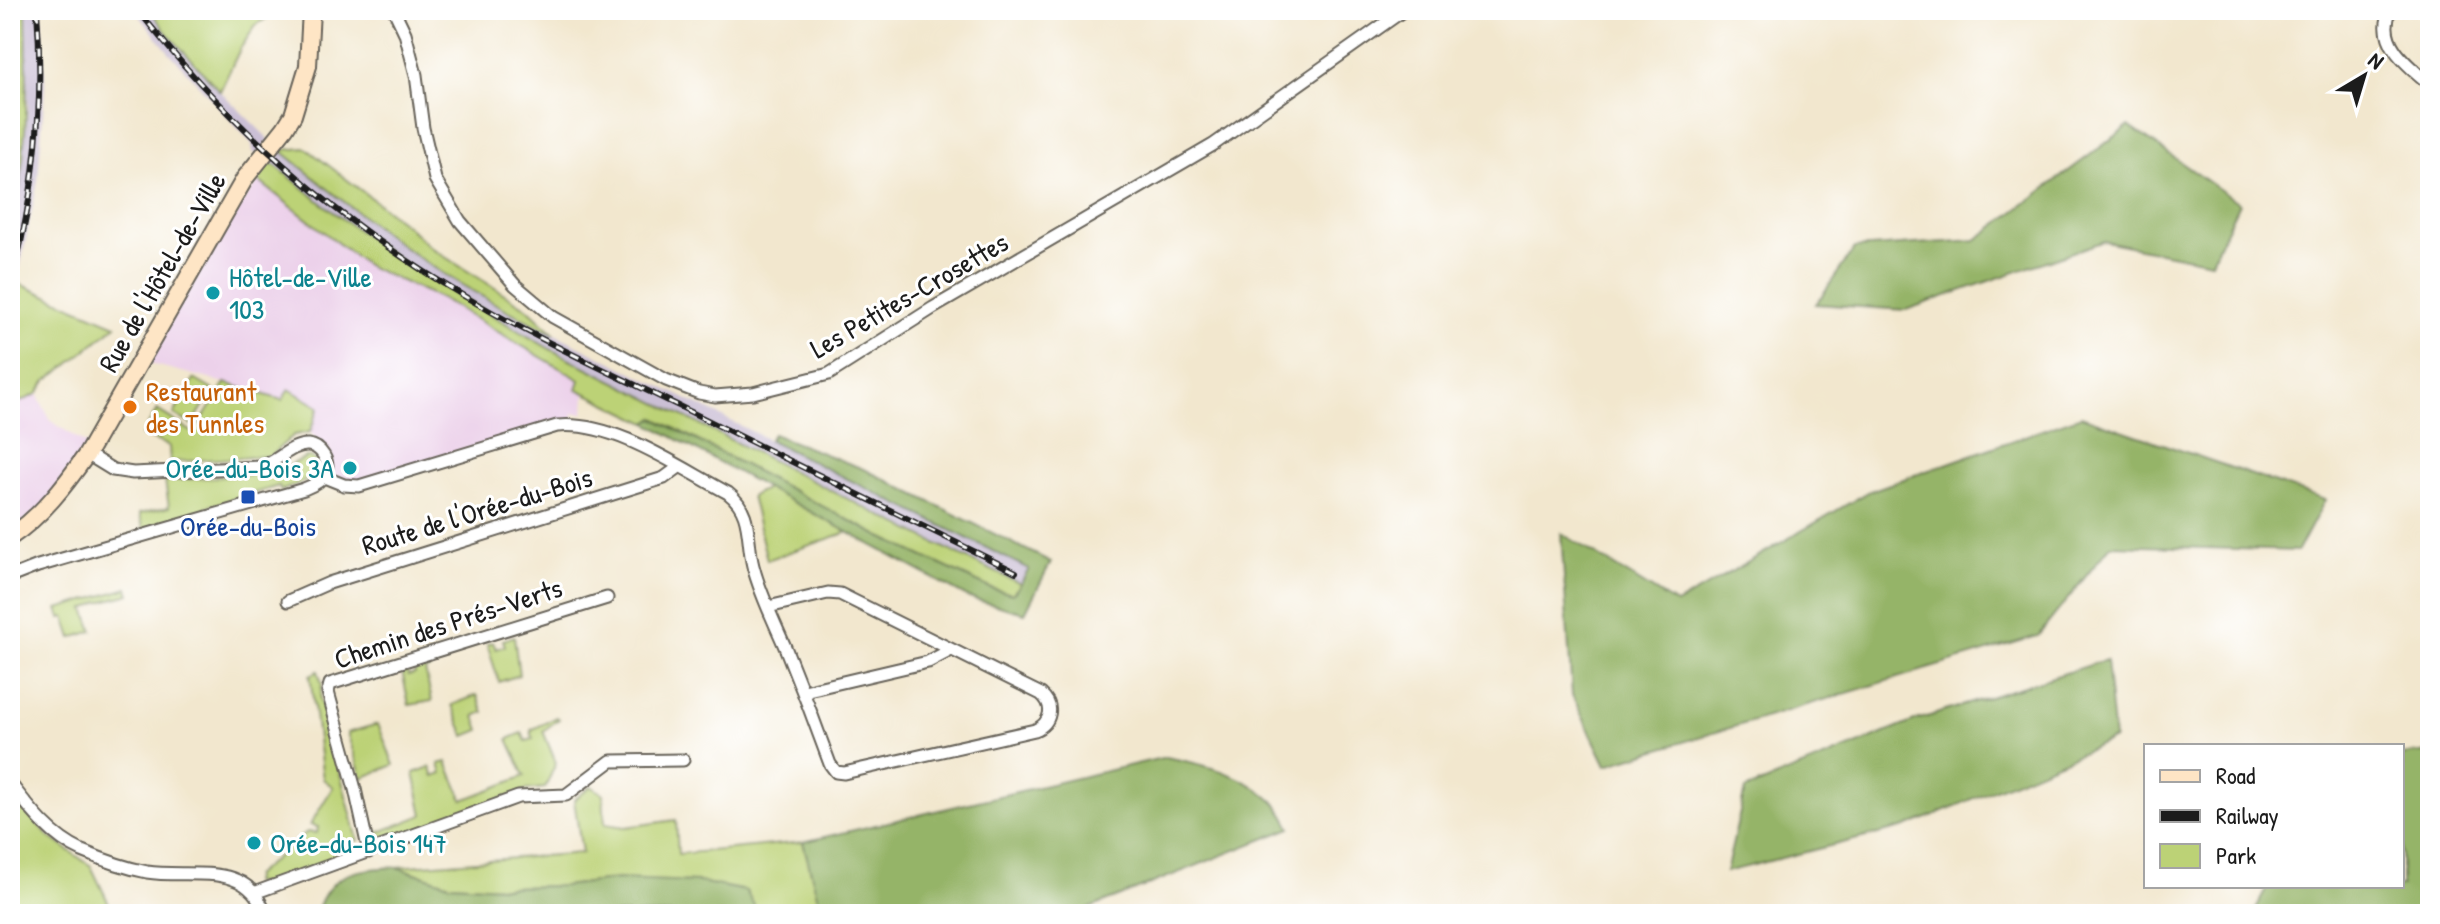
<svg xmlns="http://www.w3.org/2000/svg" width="2440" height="924" viewBox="0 0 2440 924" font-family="'Patrick Hand',sans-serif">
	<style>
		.built { fill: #ecd1ea }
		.industrial { fill: #cbbfd5 }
		.green { fill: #bcd276; stroke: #6c7749; stroke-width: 2 }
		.forest { fill: #95b467; stroke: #586842; stroke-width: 2 }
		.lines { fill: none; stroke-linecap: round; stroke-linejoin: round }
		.minor-casing { stroke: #67635a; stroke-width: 15 }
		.secondary-casing { stroke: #67635a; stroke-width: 20 }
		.minor { stroke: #fff; stroke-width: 11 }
		.secondary { stroke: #fee5c5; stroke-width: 16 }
		.rail-casing { stroke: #1c1c1c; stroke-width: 6 }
		.rail { stroke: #fff; stroke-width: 3; stroke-dasharray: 9; stroke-linecap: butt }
		.culture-dot { fill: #0f9aa8; stroke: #fff; stroke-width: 3 }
		.food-dot { fill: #e8710a; stroke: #fff; stroke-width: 3 }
		.transit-dot { fill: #1a4fb4; stroke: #fff; stroke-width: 3 }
		.labels { text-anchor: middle; stroke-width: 6; stroke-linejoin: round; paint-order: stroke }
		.street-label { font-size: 28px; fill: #1c1c1c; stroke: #fff }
		.culture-label { font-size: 28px; fill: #0d838f; stroke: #fff; text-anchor: start }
		.food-label { font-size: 28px; fill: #c56008; stroke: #fff; text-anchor: start }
		.transit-label { font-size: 28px; fill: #164399; stroke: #fff }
	</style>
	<rect width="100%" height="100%" fill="#fff"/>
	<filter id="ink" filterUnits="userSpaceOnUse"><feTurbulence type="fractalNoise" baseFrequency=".0125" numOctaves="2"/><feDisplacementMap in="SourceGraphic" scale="16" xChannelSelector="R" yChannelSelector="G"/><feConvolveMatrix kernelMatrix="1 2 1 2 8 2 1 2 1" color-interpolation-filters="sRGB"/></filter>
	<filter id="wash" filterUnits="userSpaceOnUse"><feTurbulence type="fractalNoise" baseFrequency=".006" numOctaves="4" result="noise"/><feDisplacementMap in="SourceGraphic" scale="32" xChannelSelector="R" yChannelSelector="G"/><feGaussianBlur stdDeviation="1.8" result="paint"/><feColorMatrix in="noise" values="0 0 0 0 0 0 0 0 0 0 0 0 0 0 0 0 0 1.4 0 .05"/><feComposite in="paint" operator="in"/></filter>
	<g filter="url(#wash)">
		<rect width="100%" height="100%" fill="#f2e7ce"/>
		<path class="built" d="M259,181L367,266L442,299L581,380L577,388L585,393L584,413H573V420L545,425L359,483L328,474L325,448L310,432L319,407L289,390L282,400L225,383L147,363L169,298Z
			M37,394L51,421L98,452L75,485L53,512L10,551V407Z"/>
		<path class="industrial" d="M26,10H42L45,85L38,180L17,283L10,306V238L20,196L28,107Z
			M135,10H150L168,35L220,91L280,150L364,218L422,260L519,316L1029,569L1021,584L957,554L603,377L550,349L411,268L333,212L276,166L253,152L252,144L168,51Z"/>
		<path class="green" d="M10,10H26C28,88 28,161 10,238Z
			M150,10H278V11L256,25L240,49L220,91L168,34Z
			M306,148L406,225L434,250L527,308L555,334C509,312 464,288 421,259C372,226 326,187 280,150Z
			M267,162L276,166L333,212L411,268L550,349L957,554L1021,584L1012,594L990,588L879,536L655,418L647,423L577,389L580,380L442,299L367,266L255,178Z
			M17,283L116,325L67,366L46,381L37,394L10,407V306Z
			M194,379L213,390L192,425L174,414Z
			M225,383L282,400L289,389L319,407L310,432L294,435L270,456L170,462L169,446L142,435L157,410L194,433Z
			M306,457H310L315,460L319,469L310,479L281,491L279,486L206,507L208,514L144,530L139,514L169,507L165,481L269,473L285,468Z
			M767,488L848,532L767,560L751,496Z
			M128,588L130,594L100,602L85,609L93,631L72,638L65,617L61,618L58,609Z
			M514,636L519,675L499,682L487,644L493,642L496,649L505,646L503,640Z
			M429,663L430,668L425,670L432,701L409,705L402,671L407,670L408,676L415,674L414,666Z
			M318,671L322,684L320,699L358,840L333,849L338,861L264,884L253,883L254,876L307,832L317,833L318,827L310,825L333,787L323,779L310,675Z
			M477,695L484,712L475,716L480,730L465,736L452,705Z
			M557,717L559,719L543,731L556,763L545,788L526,790L375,846L372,835L423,815L414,773L430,767L434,777L442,774L439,764L447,762L463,800L525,776L508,739L522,733L526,741L533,739L531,730Z
			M378,724L394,765L362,778L347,733Z
			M591,786L603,794L605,824L625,827L676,820L678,854L803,842L822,914H755L754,905L618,879L564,886L502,887L450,884L396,867L582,853L574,800Z
			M10,792L48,836L91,866L114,914H10Z"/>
		<path class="forest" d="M2129,126L2239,203L2211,262L2104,241L1906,310L1816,304L1855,248L1976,240Z
			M2081,416L2325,500L2298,551L2111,545L2038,636L1606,765L1572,695L1561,533L1676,604L1870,491Z
			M654,418L879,536L990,588L1012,594L1017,590L1029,569L769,440L773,434L866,470L1051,562L1025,613L969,598L647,423Z
			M2106,660L2114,739L1906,827L1726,872L1745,790L1917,720Z
			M2430,752V914H2253L2268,886H2402V755Z
			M1166,757C1204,764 1245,774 1274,802C1281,808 1286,819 1291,828L1075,914H822L803,842Z
			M396,867L450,884L502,887L564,886L618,879L700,882L746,891L754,905L755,914H316C330,870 356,870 396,867Z"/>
	</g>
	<g filter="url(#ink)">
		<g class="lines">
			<defs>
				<path id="minor" d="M394,10L405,33L416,75L423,128L435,179L460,221L515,285L553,317L666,380L699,393L715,396L753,393L829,374L933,308L1213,145L1404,10
					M2391,10C2375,41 2408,66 2430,84
					M324,477L344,485L359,486L557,426C613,420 679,467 728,493C753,512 746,539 753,566C760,594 774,621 785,647C801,686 816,725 830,764L836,772L844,773L1035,730C1051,723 1055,706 1041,694L840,594L828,593L768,607
					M10,577L38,566L304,489C312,486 321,482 325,474C331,462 321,446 308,445C291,444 276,463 260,467L133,473L113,470L87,454
					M288,601L329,583L664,478L679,467
					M804,691L928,662L951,650
					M10,783C30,809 51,837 82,851C101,859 126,868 147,872C190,879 248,859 265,914
					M369,852L355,789L328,692L330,684L607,598
					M254,893L518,797L566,795L611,761L683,760"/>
				<path id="secondary" d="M10,537C41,517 66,484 87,454L245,178L285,128L293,115L308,66L311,10"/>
			</defs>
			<use href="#minor" class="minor-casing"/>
			<use href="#secondary" class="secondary-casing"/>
			<use href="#minor" class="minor"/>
			<use href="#secondary" class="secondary"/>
			<defs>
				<path id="rail" d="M138,10C228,125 338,222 464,296C538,340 618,376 695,414C802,467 909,519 1016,572
					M10,286C35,197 44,103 37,10"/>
			</defs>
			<use href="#rail" class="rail-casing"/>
			<use href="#rail" class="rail"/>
		</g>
	</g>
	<g class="culture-dot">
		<circle cx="213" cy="293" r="8"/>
		<circle cx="350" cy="468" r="8"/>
		<circle cx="254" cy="843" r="8"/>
	</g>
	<circle class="food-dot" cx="130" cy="407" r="8"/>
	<rect class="transit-dot" x="240" y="489" width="16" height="16" rx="4"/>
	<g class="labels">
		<g class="street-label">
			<text transform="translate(162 272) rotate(-60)" y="10">Rue de l'Hôtel-de-Ville</text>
			<text transform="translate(909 295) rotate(-30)" y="10">Les Petites-Crosettes</text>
			<text transform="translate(477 511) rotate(-17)" y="10">Route de l'Orée-du-Bois</text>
			<text transform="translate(448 623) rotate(-18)" y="10">Chemin des Prés-Verts</text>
		</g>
		<g class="culture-label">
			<text x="229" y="287">Hôtel-de-Ville<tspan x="229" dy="32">103</tspan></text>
			<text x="334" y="478" text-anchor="end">Orée-du-Bois 3A</text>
			<text x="270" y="853">Orée-du-Bois 147</text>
		</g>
		<g class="food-label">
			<text x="146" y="401">Restaurant<tspan x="146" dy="32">des Tunnles</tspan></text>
		</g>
		<g class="transit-label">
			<text x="248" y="536">Orée-du-Bois</text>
		</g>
	</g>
	<rect width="2440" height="924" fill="none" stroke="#fff" stroke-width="40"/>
	<rect x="2144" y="744" width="260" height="144" fill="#ffffff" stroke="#a4a4a4" stroke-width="2"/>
	<rect x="2160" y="770" width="40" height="12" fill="#fee5c5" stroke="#a4a4a4" stroke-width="2"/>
	<text x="2216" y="784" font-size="24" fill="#1c1c1c">Road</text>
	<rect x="2160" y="810" width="40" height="12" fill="#1c1c1c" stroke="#a4a4a4" stroke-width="2"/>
	<text x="2216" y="824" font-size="24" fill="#1c1c1c">Railway</text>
	<rect x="2160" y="844" width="40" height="24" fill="#bcd276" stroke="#a4a4a4" stroke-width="2"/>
	<text x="2216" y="864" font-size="24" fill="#1c1c1c">Park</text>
	<g transform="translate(2364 76) rotate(38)" stroke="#ffffff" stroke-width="6" paint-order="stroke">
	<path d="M0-6L14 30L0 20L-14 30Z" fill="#1c1c1c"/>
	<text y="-12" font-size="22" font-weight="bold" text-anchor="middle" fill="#1c1c1c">N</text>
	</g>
</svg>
